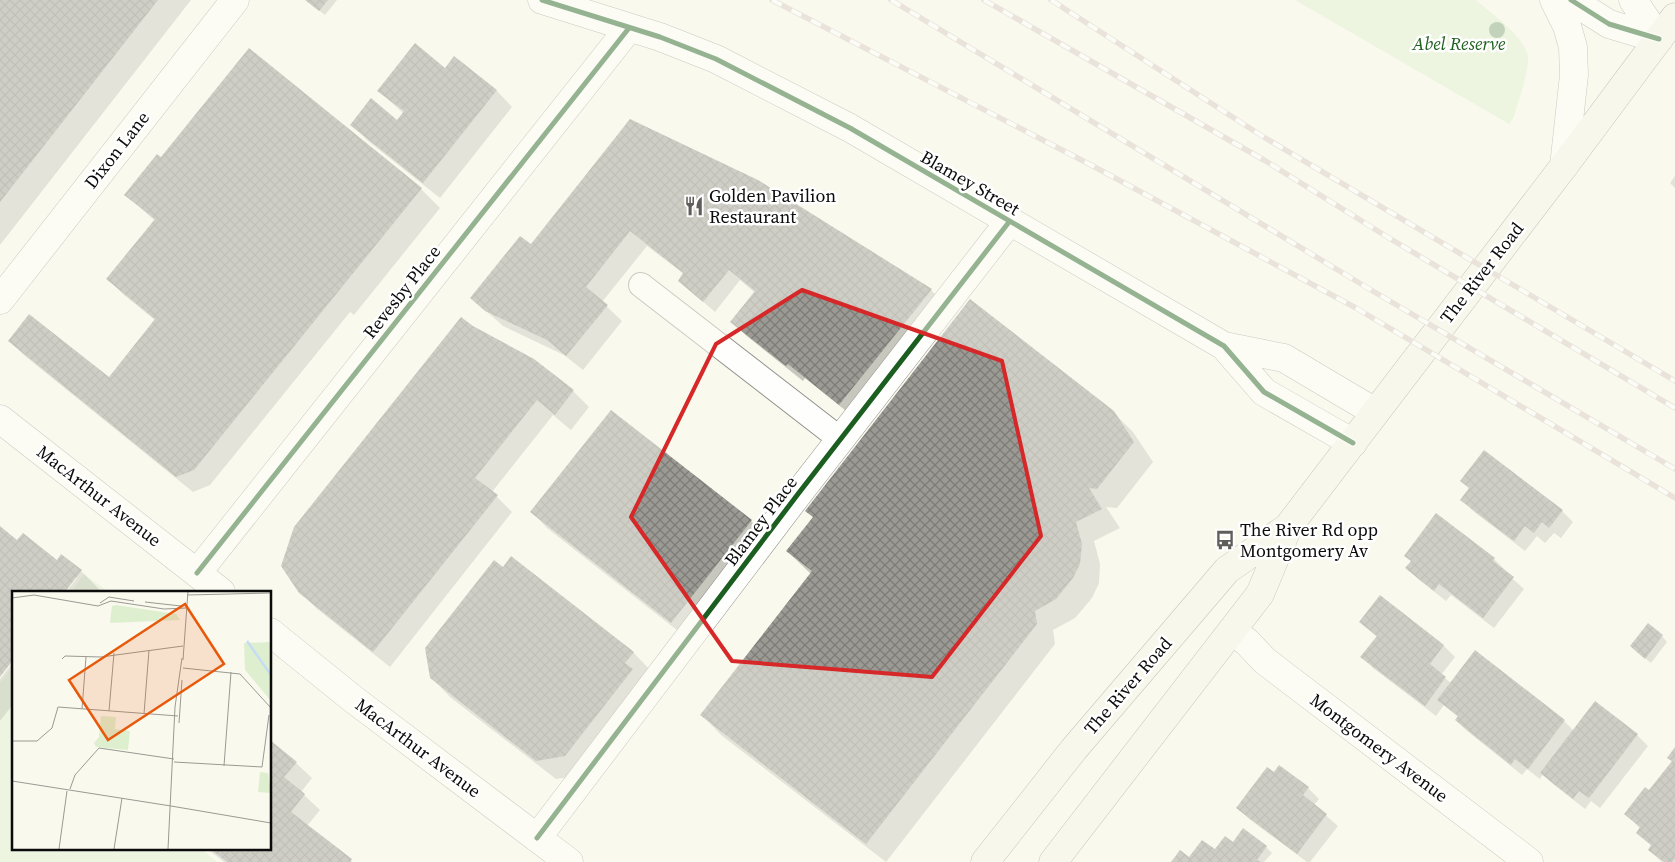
<svg xmlns="http://www.w3.org/2000/svg" width="1675" height="862" viewBox="0 0 1675 862" font-family="'Source Serif 4',serif">
	<style>
		.park { fill: #ddefce }
		.shadow { fill: #0003 }
		.building { fill: url(#building-cross-hatch) }
		.lines { fill: none; stroke-linecap: round; stroke-linejoin: round }
		.service-casing { stroke: #93928d; stroke-width: 26 }
		.minor-casing { stroke: #93928d; stroke-width: 29 }
		.tertiary-casing { stroke: #93928d; stroke-width: 29 }
		.secondary-casing { stroke: #898984; stroke-width: 29 }
		.service { stroke: #fefefc; stroke-width: 24 }
		.minor { stroke: #fefefc; stroke-width: 28 }
		.tertiary { stroke: #fefefc; stroke-width: 28 }
		.secondary { stroke: #f3f4e7; stroke-width: 28 }
		.rail-casing { stroke: #d5c7c4; stroke-width: 5.5 }
		.rail { stroke: #fff; stroke-width: 4; stroke-dasharray: 11; stroke-linecap: butt }
		.cycleway-casing { stroke: #fff; stroke-width: 8 }
		.cycleway { stroke: #1b5e20; stroke-width: 5 }
		.tree { fill: #82a57c }
		.marked { fill: none; stroke: #d62828; stroke-width: 4; stroke-linejoin: round }
		.labels { text-anchor: middle; stroke-width: 5; stroke-linejoin: round; paint-order: stroke }
		.park-label { font-size: 18px; font-style: italic; fill: #20601e; stroke: #fff }
		.street-label { font-size: 18px; fill: #0b0b0b; stroke: #fff }
		.poi-label { font-size: 18px; fill: #0b0b0b; stroke: #fff; text-anchor: start }
		.inset-river { fill: none; stroke: #c6dcf2; stroke-width: 2.5 }
		.inset-road { fill: none; stroke: #9a9a93; stroke-width: 1 }
		.view { fill: #e8590c; fill-opacity: 0.15; stroke: #e8590c; stroke-width: 2.5 }
		.inset-edge { fill: none; stroke: #0b0b0b; stroke-width: 2.5 }
	</style>
	<defs>
		<pattern id="building-cross-hatch" width="8" height="8" patternUnits="userSpaceOnUse" patternTransform="scale(1.25)"><rect width="8" height="8" fill="#9c9a94"/><path d="M0 0l8 8M0 8l8-8" fill="none" stroke="#7d7c77"/></pattern>
	</defs>
	<rect width="100%" height="100%" fill="#faf9ee"/>
	<path class="park" d="M1295,0H1476C1491,13 1521,34 1527,53C1532,65 1517,104 1514,117L1509,124Z
		M84,574L109,592H71Z
		M14,665V848H200L217,862H0V683Z"/>
	<path class="shadow" d="M0,0H191L0,245Z
		M306,0H337L325,15Z
		M454,58L497,91L512,107L440,198L368,141L352,125L397,121L404,114L379,91L445,69Z
		M630,121L931,290L942,301L851,415L805,378L803,381L748,337L732,322L755,293L740,280L715,312L679,281L684,274L647,246L602,302L622,321L583,370L564,355L503,326L472,298L531,246Z
		M168,165L421,189L440,208L354,315L350,312L210,485L193,492L25,356L9,341L109,379L156,321L124,295L108,279L155,221L126,195Z
		M1675,176V188L1670,183Z
		M472,327L533,360L573,391L589,407L571,430L553,415L492,492L512,512L390,667L316,608L300,592Z
		M1113,412L1133,432L1153,462L1117,508L1106,507L1120,528L1094,541L1100,564L1099,583L1092,598L1075,618L1053,630L1055,644L886,862L721,735L702,715L811,574L787,551L814,518Z
		M1484,452L1562,511L1573,522L1561,538L1554,533L1545,543L1537,536L1525,551L1473,511L1462,500L1470,489Z
		M532,512L751,521L766,536L687,638L547,528Z
		M1437,515L1494,559L1505,570L1504,571L1524,589L1494,628L1451,595L1446,601L1418,579L1407,568L1412,562L1406,556Z
		M0,528L17,541L57,561L81,571L100,590L98,592H66L77,578L75,576L63,592H14L0,675Z
		M1380,597L1444,646L1455,657L1441,675L1451,683L1564,721L1574,731L1637,735L1648,746L1600,808L1591,801L1585,809L1553,784L1543,774L1540,779L1527,769L1522,775L1467,731L1456,720L1458,717L1444,705L1436,716L1373,668L1362,656L1377,637L1360,622Z
		M1662,636L1667,642L1651,663L1637,652Z
		M633,652L652,672L584,775L556,779L450,697L431,677Z
		M14,661V703L0,721V679Z
		M270,742L296,763L312,778L301,792L320,810L307,826L353,862H224L206,848H270Z
		M1675,749V862H1662L1649,850L1652,846L1637,833L1641,829L1625,814L1649,792L1673,762L1668,758Z
		M1274,774L1308,788L1319,799L1314,805L1338,826L1310,862H1307L1249,819L1238,808Z
		M1234,843L1266,847L1272,853L1264,862H1172L1215,851Z"/>
	<path class="building" d="M0,0H158L0,202Z
		M305,0H328L319,11Z
		M415,43L445,68L454,56L497,90L423,183L350,125L371,98L397,120L404,111L377,91Z
		M249,48L422,188L194,470L176,477L8,341L29,314L109,377L155,319L106,279L155,219L124,195L157,154L161,157Z
		M630,119L758,180L932,289L839,405L788,364L786,366L730,322L755,291L729,270L703,302L678,281L683,273L630,231L586,287L608,305L566,356L547,340L485,311L470,298L520,236L531,244Z
		M970,299L1114,411L1134,442L1097,489L1089,488L1102,509L1076,522L1082,544L1080,564L1073,578L1056,599L1035,611L1037,624L866,844L700,715L812,571L786,551L813,517L805,511Z
		M461,317L473,326L534,359L574,390L555,415L537,400L475,478L498,495L373,652L299,593L281,566L294,527Z
		M611,410L752,520L671,623L530,512Z
		M1484,450L1563,510L1549,528L1542,522L1534,533L1525,526L1514,541L1460,500L1469,488L1460,481Z
		M1436,513L1495,558L1493,561L1514,577L1483,618L1439,584L1434,591L1405,568L1411,561L1404,556Z
		M0,526L17,540L23,533L57,560L61,554L82,570L65,592H14V659L0,677Z
		M511,556L634,652L625,663L633,669L565,756L536,761L430,678L425,648L494,560L503,567Z
		M1380,595L1444,645L1430,664L1446,677L1425,706L1360,657L1377,636L1359,622Z
		M1648,623L1663,635L1645,659L1630,646Z
		M1475,650L1565,720L1528,769L1515,759L1511,765L1455,720L1458,716L1437,700Z
		M1595,701L1638,734L1589,798L1579,791L1573,799L1540,773Z
		M270,740L297,762L284,777L305,794L291,812L352,859L350,862H227L209,848H270Z
		M1675,747V859L1672,862H1664L1648,850L1651,845L1636,833L1640,827L1624,814L1645,787L1649,790L1672,761L1667,758Z
		M1279,765L1309,787L1303,795L1327,814L1297,854L1236,808L1267,767L1274,772Z
		M1243,828L1267,846L1257,860L1261,862H1171L1180,850L1189,857L1202,840L1215,849L1225,836L1233,842Z"/>
	<g class="lines">
		<defs>
			<path id="service" d="M641,285L840,439"/>
			<path id="minor" d="M542,0L660,37L716,59L850,128L1224,346L1264,392L1353,443
				M0,300L235,0
				M1224,346L1284,358L1375,412
				M0,419L221,592
				M197,573L629,28
				M1232,631L1247,642L1265,661L1529,862
				M270,632L353,699L569,862
				M537,838L798,494L1009,222"/>
			<path id="tertiary" d="M1554,0L1567,26L1573,47L1574,75L1564,166
				M1571,0L1609,24L1659,39
				M1633,0L1659,39"/>
			<path id="secondary" d="M985,862L1074,749L1227,570L1288,527
				M1053,862L1260,594L1288,527L1564,166L1675,17"/>
		</defs>
		<use href="#service" class="service-casing"/>
		<use href="#minor" class="minor-casing"/>
		<use href="#tertiary" class="tertiary-casing"/>
		<use href="#secondary" class="secondary-casing"/>
		<use href="#service" class="service"/>
		<use href="#minor" class="minor"/>
		<use href="#tertiary" class="tertiary"/>
		<use href="#secondary" class="secondary"/>
		<defs>
			<path id="rail" d="M772,0L1091,165L1356,308L1675,498
				M891,0L1366,287L1675,469
				M984,0L1264,160L1389,238L1675,408
				M1051,0L1262,136L1675,381"/>
		</defs>
		<use href="#rail" class="rail-casing"/>
		<use href="#rail" class="rail"/>
		<defs>
			<path id="cycleway" d="M542,0L660,37L716,59L850,128L1224,346L1264,392L1353,443
				M1571,0L1609,24L1659,39
				M197,573L629,28
				M537,838L798,494L1009,222"/>
		</defs>
		<use href="#cycleway" class="cycleway-casing"/>
		<use href="#cycleway" class="cycleway"/>
	</g>
	<circle class="tree" cx="1497" cy="30" r="8"/>
	<path d="M0 0H1675V862H0ZM802,290L1002,361L1041,536L932,677L732,661L631,517L716,344Z" fill="#faf9ee" fill-opacity=".55" fill-rule="evenodd"/>
	<path class="marked" d="M802,290L1002,361L1041,536L932,677L732,661L631,517L716,344Z"/>
	<defs>
		<symbol id="restaurant-bare" viewBox="-9 -9 18 18"><path d="M-5-6h1v4h1v-4h1v4h1v-4h1v5L-1.5 .5V6h-2V.5L-5-1ZM5-6V6H3V1.5H1.5Q1.5-4 5-6Z" fill="#5f5e5a" stroke="#fff" stroke-width="2.5" paint-order="stroke"/></symbol>
		<symbol id="bus-bare" viewBox="-9 -9 18 18"><path d="M-5-6H5V4H4V6H2V4H-2V6H-4V4H-5ZM-3.5-4V0h7V-4ZM-3.5 1.2v1.5H-2V1.2ZM2 1.2v1.5H3.5V1.2Z" fill="#5f5e5a" stroke="#fff" stroke-width="2.5" paint-order="stroke"/></symbol>
	</defs>
	<g fill-rule="evenodd">
		<use href="#restaurant-bare" x="680" y="192" width="28" height="28"/>
		<use href="#bus-bare" x="1211" y="526" width="28" height="28"/>
	</g>
	<g class="labels">
		<g class="park-label">
			<text x="1459" y="50">Abel Reserve</text>
		</g>
		<g class="street-label">
			<text transform="translate(117 150) rotate(-52)" y="6">Dixon Lane</text>
			<text transform="translate(970 183) rotate(30)" y="6">Blamey Street</text>
			<text transform="translate(1482 273) rotate(-52)" y="6">The River Road</text>
			<text transform="translate(402 292) rotate(-52)" y="6">Revesby Place</text>
			<text transform="translate(99 496) rotate(38)" y="6">MacArthur Avenue</text>
			<text transform="translate(761 521) rotate(-53)" y="6">Blamey Place</text>
			<text transform="translate(1128 686) rotate(-49)" y="6">The River Road</text>
			<text transform="translate(418 748) rotate(37)" y="6">MacArthur Avenue</text>
			<text transform="translate(1379 748) rotate(37)" y="6">Montgomery Avenue</text>
		</g>
		<g class="poi-label">
			<text x="709" y="202">Golden Pavilion<tspan x="709" dy="21">Restaurant</tspan></text>
			<text x="1240" y="536">The River Rd opp<tspan x="1240" dy="21">Montgomery Av</tspan></text>
		</g>
	</g>
	<g transform="translate(12 591)">
		<rect width="259" height="259" fill="#faf9ee"/>
		<path d="M104,14L164,23L168,29L98,32L100,15ZM259,51V110L233,79L232,52ZM89,125L104,126L103,138L118,140L116,159L84,156L82,152L87,146ZM248,181L256,182L259,202L246,201Z" fill="#ddefce"/>
		<path class="inset-river" d="M235,50L259,84"/>
		<path class="inset-road" d="M175,4L259,2M0,7L22,4L86,15L99,10L152,18L174,17M133,11L169,15M88,12L97,6L122,10M50,68L53,65L89,66L171,55M171,69L176,0M171,77L228,83L259,117M70,118L74,66M97,120L102,62M132,123L137,59M167,132L170,89M0,150H25L40,137L46,116L166,125M162,171L250,176L257,124M212,175L219,81M0,190L159,215M58,198L63,184L87,157L162,168M159,215L259,232M47,258L55,200M102,258L110,207M156,258L163,116L170,67"/>
		<path class="view" d="M173,13L212,73L96,149L57,89Z"/>
		<rect width="259" height="259" class="inset-edge"/>
	</g>
</svg>
